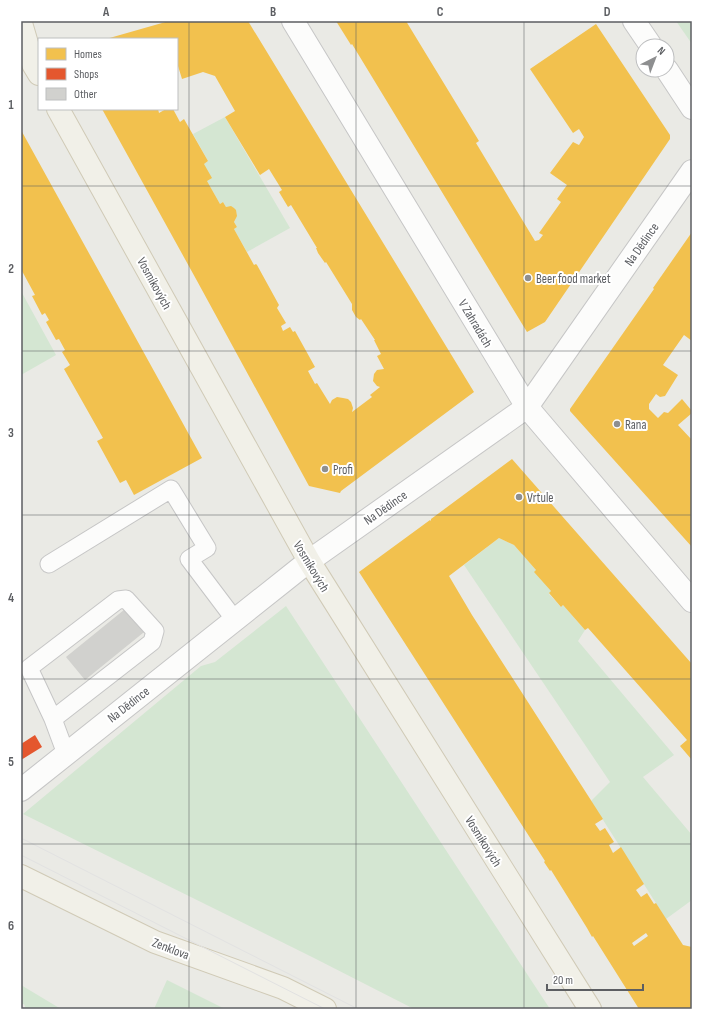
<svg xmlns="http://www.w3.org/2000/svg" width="713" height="1030" viewBox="0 0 713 1030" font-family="'Sofia Sans Condensed',sans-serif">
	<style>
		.green { fill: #d4e6d2 }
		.homes { fill: #f2c14e; fill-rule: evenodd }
		.shops { fill: #e4572e }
		.building { fill: #d1d1ce }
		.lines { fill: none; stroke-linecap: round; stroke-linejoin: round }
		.service-casing { stroke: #c6c6c6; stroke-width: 19 }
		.minor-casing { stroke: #c6c6c6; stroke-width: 24 }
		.primary-casing { stroke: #d0cab6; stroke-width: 24 }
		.service { stroke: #fcfcfb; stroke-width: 17 }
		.minor { stroke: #fcfcfb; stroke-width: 22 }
		.primary { stroke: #f1f0e8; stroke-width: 22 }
		.tram { stroke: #e2e2e2; stroke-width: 1 }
		.grid { fill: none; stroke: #5c5e62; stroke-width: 1; stroke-opacity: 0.55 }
		.poi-dot { fill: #8e8f90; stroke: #fff; stroke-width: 1.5 }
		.labels { text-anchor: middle; stroke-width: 4; stroke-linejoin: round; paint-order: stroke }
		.street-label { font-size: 13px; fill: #5c5e62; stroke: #fff }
		.poi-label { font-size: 13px; fill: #5c5e62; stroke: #fff; text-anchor: start }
		.neatline { fill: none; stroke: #5c5e62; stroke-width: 1.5 }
		.grid-label { font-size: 13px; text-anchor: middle; font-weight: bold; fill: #5c5e62 }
	</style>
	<rect width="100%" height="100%" fill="#eaeae5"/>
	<path class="green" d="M676,21H692V44Z
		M225,117L290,228L247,252L234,229L237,227L234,222C239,214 236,205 226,207L223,202L220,204L207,181L204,164L208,161L193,134Z
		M21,291L56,355L21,375Z
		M499,538L514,545L536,570L551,591L549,594L561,607L563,605L585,630L578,641L674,755L643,777L692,835V900L666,919L591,801L610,782L464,565Z
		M286,606L550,1009H414L314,958L23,814L201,666L215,662Z
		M167,980L225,1009H154Z
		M21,985L61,1009H26L24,1004L21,1005Z"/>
	<path class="homes" d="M169,21H248L474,392L341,491L340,493L309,486L196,279L102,109H158L159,113L166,109H173L180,122L184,119L208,161L204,164L212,178L207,181L220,204L223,202L226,207L231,206L234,208L236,210L237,216L234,222L237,227L234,229L254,265L256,264L257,265L279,305L277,308L286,323L281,326L283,331L290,327L293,332L295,331L315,367L308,371L315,384L317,383L330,404L332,400L337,397L343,398L348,399L351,402L353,408L352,412L372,397L370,395L380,387L377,386L373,381L374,374L377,370L384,369L377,356L381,354L374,340H375L361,319L360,320L356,317L352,310V304L326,262L325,263L318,253L316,248H317L291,205L288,207L279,192L282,190L269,169L260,175L225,117L235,111L215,76L203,72L182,79L178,66L177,67V39H106Z
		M336,21H406L479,141L476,143L535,241L539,240L543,235L539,233L561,202L557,199L567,185L550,173L573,142L579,145L584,137L579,129L573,133L530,69L596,24L670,135V139L545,322L527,332L352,44L351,45Z
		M21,130L202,458L134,495L126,480L120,483L97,441L103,438L64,369L70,365L62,352L65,350L59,339L56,340L46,322L49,320L45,313L42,315L32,296L35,295L22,271L21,272Z
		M692,232V341L684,335L663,365L678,375L665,396L660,397L656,394L649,404V409L658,418L664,412L668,413L682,399L692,411V413L678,425L692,440V547L570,411V409L654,289L653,288Z
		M512,459L692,664V760L680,746L687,740L588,628L585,630L563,605L561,607L549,593L551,591L534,572L536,570L514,545L499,538L449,576L472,615L603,819L595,824L600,831L605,828L614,842L609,845L613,853L621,847L644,884L636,890L641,897L647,893L654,904L656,903L683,945L692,947V1009H639L593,936L592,937L587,928L551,870L550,871L544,862L545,861L359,572L430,520L431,521V519ZM646,933L648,936L634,946L632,943Z"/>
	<path class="shops" d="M35,735L42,747L21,760V744Z"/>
	<path class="building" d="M135,601L154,624L85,680L66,657Z"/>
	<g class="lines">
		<defs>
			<path id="service" d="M49,564L171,489L207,548L189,559L235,620
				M53,719L29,668L118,600L126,599L155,631L152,642L53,719L66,754"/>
			<path id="minor" d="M293,21L527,407L692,601
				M634,21L651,46
				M667,70L692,108
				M21,790L309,561L527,407L692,171"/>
			<path id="primary" d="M21,23L33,64L39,74
				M58,109L309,561L590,1009
				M21,876L155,942L283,988L325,1009"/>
		</defs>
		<use href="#service" class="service-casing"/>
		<use href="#minor" class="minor-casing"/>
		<use href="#primary" class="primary-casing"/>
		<use href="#service" class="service"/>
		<use href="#minor" class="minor"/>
		<use href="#primary" class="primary"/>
		<path class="tram" d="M21,838L358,1009
			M21,855L325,1009"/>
	</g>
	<path class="grid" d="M189,21V1009M356,21V1009M524,21V1009M21,186H692M21,351H692M21,515H692M21,679H692M21,844H692"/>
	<g class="poi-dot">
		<circle cx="528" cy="278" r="4"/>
		<circle cx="617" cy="424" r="4"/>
		<circle cx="325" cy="469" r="4"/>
		<circle cx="519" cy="497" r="4"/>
	</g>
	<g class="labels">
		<g class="street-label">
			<text transform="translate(641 244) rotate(-55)" y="5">Na Dědince</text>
			<text transform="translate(155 283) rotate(61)" y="5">Vosmíkových</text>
			<text transform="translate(476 323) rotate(59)" y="5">V Zahradách</text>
			<text transform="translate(385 507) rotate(-35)" y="5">Na Dědince</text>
			<text transform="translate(312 566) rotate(59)" y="5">Vosmíkových</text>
			<text transform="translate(128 704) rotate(-38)" y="5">Na Dědince</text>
			<text transform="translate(484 841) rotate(58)" y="5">Vosmíkových</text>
			<text transform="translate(171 948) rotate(21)" y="5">Zenklova</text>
		</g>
		<g class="poi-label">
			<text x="536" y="283">Beer food market</text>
			<text x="625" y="429">Rana</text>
			<text x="333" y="474">Profi</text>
			<text x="527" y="502">Vrtule</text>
		</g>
	</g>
	<rect width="713" height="1030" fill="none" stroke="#ffffff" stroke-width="44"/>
	<rect x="38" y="38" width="140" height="72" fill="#ffffff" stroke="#bebfc0"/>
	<rect x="46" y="48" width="20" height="12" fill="#f2c14e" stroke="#bebfc0"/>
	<text x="74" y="58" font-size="12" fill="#5c5e62">Homes</text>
	<rect x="46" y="68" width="20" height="12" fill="#e4572e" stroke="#bebfc0"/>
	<text x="74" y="78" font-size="12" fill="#5c5e62">Shops</text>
	<rect x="46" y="88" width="20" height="12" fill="#d1d1ce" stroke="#bebfc0"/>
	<text x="74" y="98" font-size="12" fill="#5c5e62">Other</text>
	<g transform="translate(655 58) rotate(42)"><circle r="19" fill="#ffffff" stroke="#bebfc0"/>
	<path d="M0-3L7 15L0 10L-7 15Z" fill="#8e8f90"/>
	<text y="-6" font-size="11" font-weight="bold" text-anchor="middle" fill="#5c5e62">N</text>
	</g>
	<path d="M547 984v6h96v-6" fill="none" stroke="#5c5e62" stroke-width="2"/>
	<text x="553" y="984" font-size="12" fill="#5c5e62" stroke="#ffffff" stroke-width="3" paint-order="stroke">20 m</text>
	<rect x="22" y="22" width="669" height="986" class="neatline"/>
	<g class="grid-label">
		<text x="106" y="16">A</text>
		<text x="273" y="16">B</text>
		<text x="440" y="16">C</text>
		<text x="607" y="16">D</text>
		<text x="11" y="109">1</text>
		<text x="11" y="273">2</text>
		<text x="11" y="437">3</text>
		<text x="11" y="602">4</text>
		<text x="11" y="766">5</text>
		<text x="11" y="930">6</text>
	</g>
</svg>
